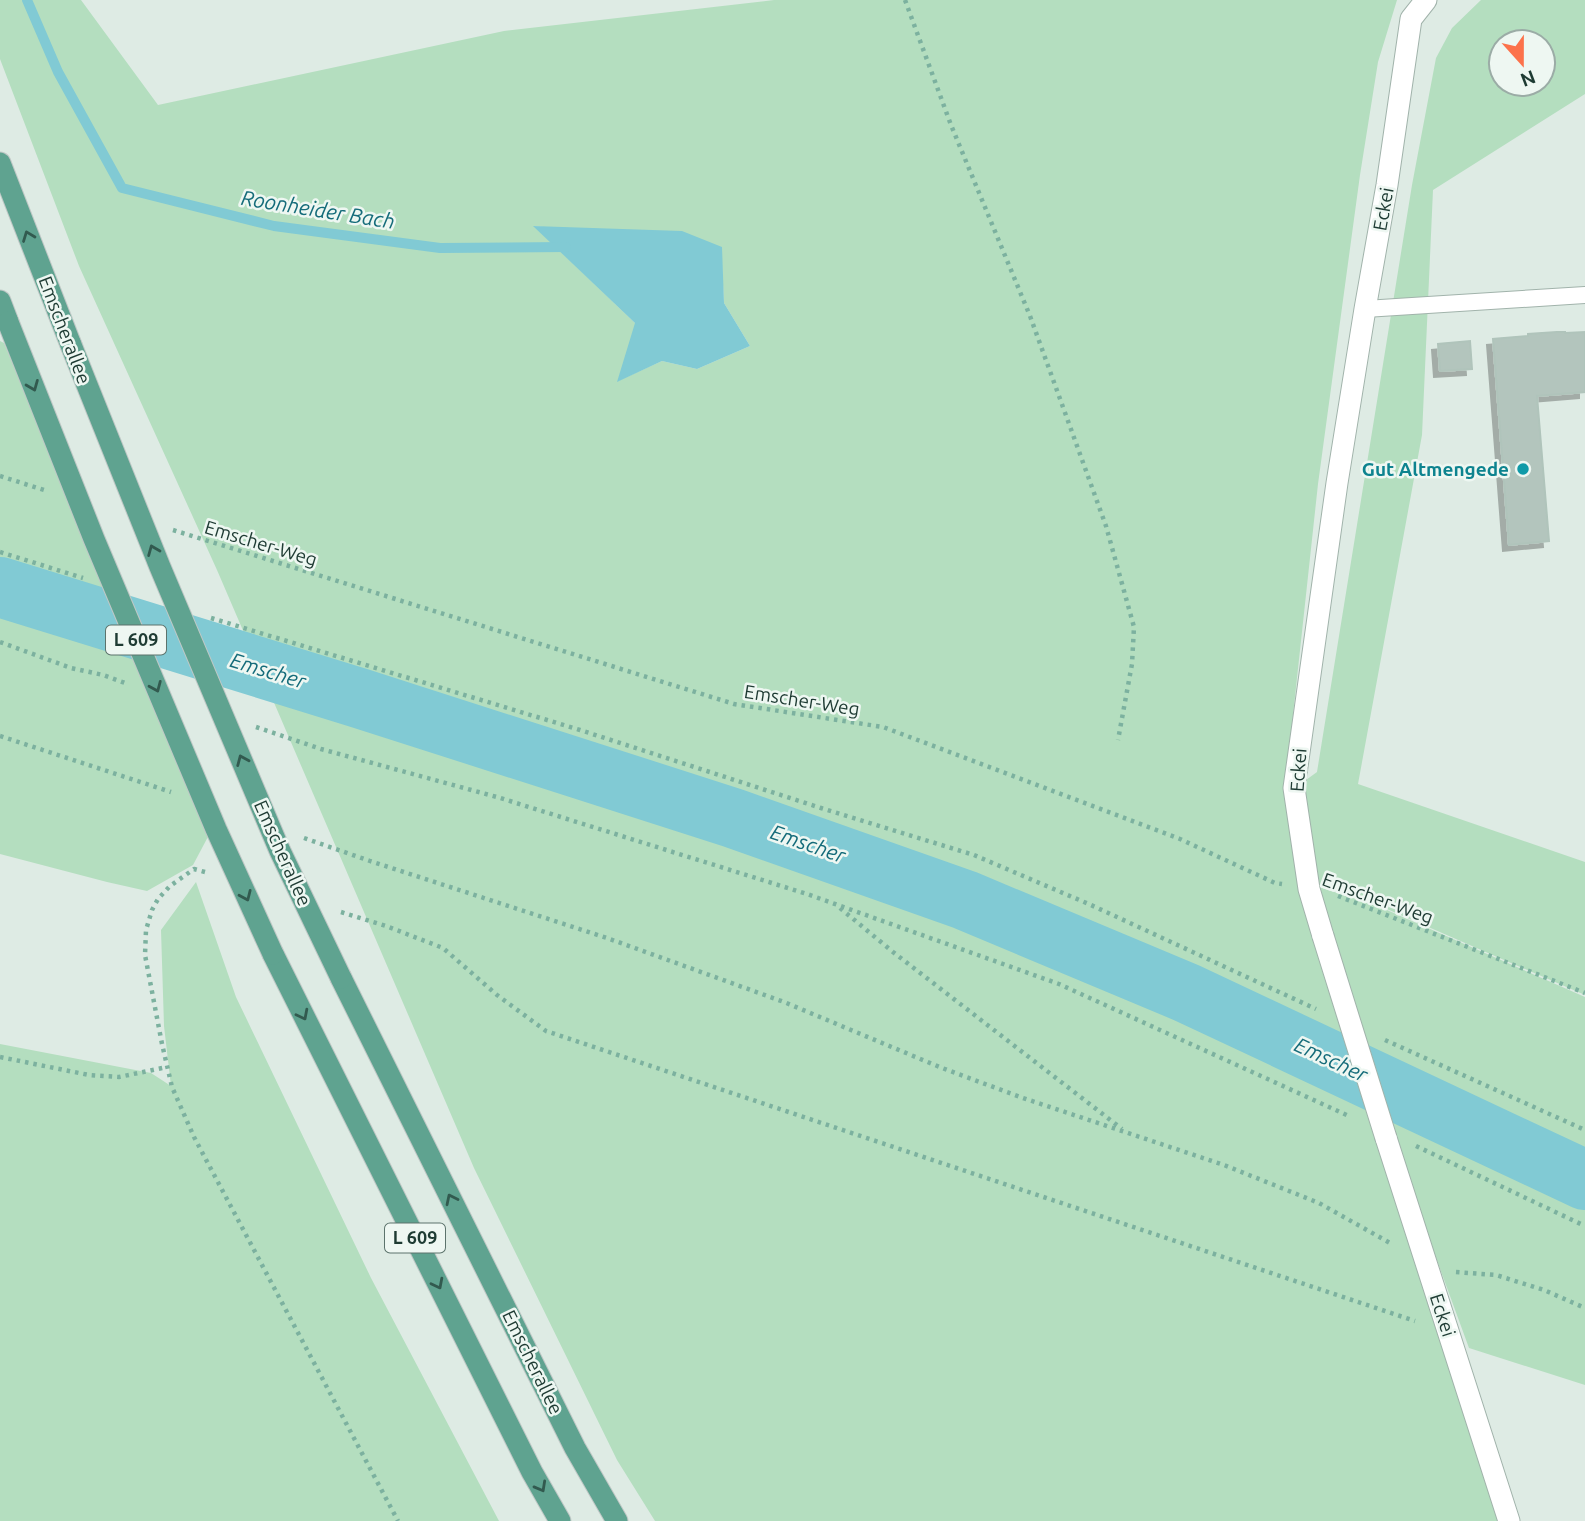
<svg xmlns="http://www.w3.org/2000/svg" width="1585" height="1521" viewBox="0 0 1585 1521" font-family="Ubuntu,sans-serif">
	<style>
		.green { fill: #b4debf; fill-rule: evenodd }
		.water { fill: #81cad4 }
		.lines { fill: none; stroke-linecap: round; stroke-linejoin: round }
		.stream { stroke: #81cad4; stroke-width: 10 }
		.river { stroke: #81cad4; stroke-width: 60 }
		.building { fill: #b3c5bd; stroke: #b0c4bb; stroke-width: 2; filter: url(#shadow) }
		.service-casing { stroke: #a1b3ab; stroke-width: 18 }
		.minor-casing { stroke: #a1b3ab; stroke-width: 23 }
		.primary-casing { stroke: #c0c8c6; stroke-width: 23 }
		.path { stroke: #7cb19f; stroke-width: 4.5; stroke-dasharray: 3.5 5; stroke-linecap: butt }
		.service { stroke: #fff; stroke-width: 16 }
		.minor { stroke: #fff; stroke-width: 21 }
		.primary { stroke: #5fa390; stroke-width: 21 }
		.minor-bridge-casing { stroke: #a1b3ab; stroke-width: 23; stroke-linecap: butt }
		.primary-bridge-casing { stroke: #c0c8c6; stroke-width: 23; stroke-linecap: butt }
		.minor-bridge { stroke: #fff; stroke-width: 21 }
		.primary-bridge { stroke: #5fa390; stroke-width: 21 }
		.oneway { stroke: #325a4f }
		.culture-dot { fill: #0f9aa8; stroke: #eef7f2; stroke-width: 2.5 }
		.labels { text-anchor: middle; stroke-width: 5; stroke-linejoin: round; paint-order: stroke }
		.shield { fill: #eef7f2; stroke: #5c736c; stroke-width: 2 }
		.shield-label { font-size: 18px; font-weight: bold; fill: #1e3b33 }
		.street-label { font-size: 19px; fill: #1e3b33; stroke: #eef7f2 }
		.culture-label { font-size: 19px; font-weight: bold; fill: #0d838f; stroke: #eef7f2; text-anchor: end }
		.water-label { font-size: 21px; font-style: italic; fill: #156c7a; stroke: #eef7f2 }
	</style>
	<defs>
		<filter id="shadow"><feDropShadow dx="-6" dy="6" stdDeviation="0" flood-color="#0004"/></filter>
	</defs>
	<rect width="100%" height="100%" fill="#deebe4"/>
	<path class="green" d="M0,0H81L158,105L504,31L774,0H1397L1378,62L1360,175L1318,484L1288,761L1295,788L1317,772L1412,185L1436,58L1452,28L1481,0H1585V94L1433,190L1422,435L1358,784L1585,862V995L1380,906L1298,879L1509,1521H655L617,1460L474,1168L217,570L79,266L0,59ZM1501,42H1543V84H1501ZM534,226L721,247L724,303L750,346L697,369L662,361L618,381L636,324Z
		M0,341L4,343L210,833L193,865L147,891L107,882L0,854Z
		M1298,880L1380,907L1585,997V1385L1469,1348Z
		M196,882L236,997L371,1278L499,1521H0V1044L151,1073L171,1086L164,1026L161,930Z"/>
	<path class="water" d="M533,226L682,231L722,247L724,303L750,346L697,369L662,361L617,382L635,323Z"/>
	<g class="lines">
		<path class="stream" d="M27,0L58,72L122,188L274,226L440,248L566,247"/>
		<path class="river" d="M0,587L359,698L733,818L965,900L1187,993L1585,1180"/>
	</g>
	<path class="building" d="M1557,332H1565V333L1585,332V392L1537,396L1549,541L1509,545L1493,339L1528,336V334Z
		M1470,341L1472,369L1440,371L1438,344Z"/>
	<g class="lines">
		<defs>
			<path id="service" d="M1365,309L1585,295"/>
			<path id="minor" d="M1323,936L1309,889L1294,788L1337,483L1365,309L1387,185L1411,19L1426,0
				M1386,1138L1509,1521"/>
			<path id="primary" d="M0,163L71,345
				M0,301L8,322
				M273,954L532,1472L560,1521
				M341,978L575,1448L617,1521"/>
		</defs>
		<use href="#service" class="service-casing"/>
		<use href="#minor" class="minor-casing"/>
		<use href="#primary" class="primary-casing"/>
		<path class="path" d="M905,0L951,125L1030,316L1106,526L1134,627L1132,664L1118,740
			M0,476L44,490
			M173,530L734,704L883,727L1180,839L1275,883L1282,884
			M0,552L83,578
			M211,618L580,730L821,808L974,855L1091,905L1316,1009
			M0,642L71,668L103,675L125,683
			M256,727L321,749L497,797L807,894L1059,984L1351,1117
			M0,736L171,792
			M304,838L370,861L607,938L784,1002L942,1068L1023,1098L1224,1165L1319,1203L1390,1243
			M205,872L194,869L170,886L158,899L152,910L146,930L145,955L162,1044L172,1087L194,1137L398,1521
			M1338,896L1585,993
			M840,908L893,952L1122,1129
			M341,912L386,926L443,948L497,995L546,1031L1415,1321
			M1385,1040L1585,1130
			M0,1057L89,1075L119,1077L167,1067
			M1416,1146L1585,1226
			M1456,1272L1496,1275L1544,1290L1585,1308"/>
		<use href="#service" class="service"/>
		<use href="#minor" class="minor"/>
		<use href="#primary" class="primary"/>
		<defs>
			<path id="minor-bridge" d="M1323,936L1386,1138"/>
			<path id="primary-bridge" d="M8,322L94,539L216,829L273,954
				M71,345L160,567L280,851L341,978"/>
		</defs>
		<use href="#minor-bridge" class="minor-bridge-casing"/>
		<use href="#primary-bridge" class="primary-bridge-casing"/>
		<use href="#minor-bridge" class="minor-bridge"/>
		<use href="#primary-bridge" class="primary-bridge"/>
	</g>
	<defs><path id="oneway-chevron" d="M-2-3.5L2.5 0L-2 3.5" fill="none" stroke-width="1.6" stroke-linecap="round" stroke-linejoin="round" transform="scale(1.75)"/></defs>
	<g class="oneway">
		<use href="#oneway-chevron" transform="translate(28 236) rotate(-111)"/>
		<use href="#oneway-chevron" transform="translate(33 386) rotate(68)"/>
		<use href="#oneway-chevron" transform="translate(153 550) rotate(-112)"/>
		<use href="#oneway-chevron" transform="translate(156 687) rotate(67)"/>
		<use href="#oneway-chevron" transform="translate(242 760) rotate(-113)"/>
		<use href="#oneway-chevron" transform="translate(246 896) rotate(66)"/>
		<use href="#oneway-chevron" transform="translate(303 1015) rotate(63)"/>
		<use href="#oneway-chevron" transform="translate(451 1199) rotate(-116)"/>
		<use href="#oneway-chevron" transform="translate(438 1284) rotate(63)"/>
		<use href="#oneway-chevron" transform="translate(541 1487) rotate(61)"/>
	</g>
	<circle class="culture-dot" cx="1523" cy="469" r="7"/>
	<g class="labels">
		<g class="shield">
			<rect x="106" y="625.5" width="60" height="29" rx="5"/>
			<rect x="385" y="1223.5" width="60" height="29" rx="5"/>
		</g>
		<g class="shield-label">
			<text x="136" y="646">L 609</text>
			<text x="415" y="1244">L 609</text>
		</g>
		<g class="street-label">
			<text transform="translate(1383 209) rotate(-80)" y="7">Eckei</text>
			<text transform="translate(65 330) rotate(69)" y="7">Emscherallee</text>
			<text transform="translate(261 543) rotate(17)" y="7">Emscher-Weg</text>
			<text transform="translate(802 700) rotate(9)" y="7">Emscher-Weg</text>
			<text transform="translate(1298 770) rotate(-86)" y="7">Eckei</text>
			<text transform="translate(283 853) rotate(66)" y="7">Emscherallee</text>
			<text transform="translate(1378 898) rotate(20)" y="7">Emscher-Weg</text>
			<text transform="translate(1443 1315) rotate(72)" y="7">Eckei</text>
			<text transform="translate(533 1362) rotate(64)" y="7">Emscherallee</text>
		</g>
		<g class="culture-label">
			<text x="1509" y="476">Gut Altmengede</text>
		</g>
		<g class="water-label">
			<text transform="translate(318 210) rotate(9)" y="7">Roonheider Bach</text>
			<text transform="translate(268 671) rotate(17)" y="7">Emscher</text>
			<text transform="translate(808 844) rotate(19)" y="7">Emscher</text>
			<text transform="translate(1331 1060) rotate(25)" y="7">Emscher</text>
		</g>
	</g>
	<g transform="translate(1522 63) rotate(159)"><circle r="33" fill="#eef7f2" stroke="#9baca6" stroke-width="2"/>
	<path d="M0-5L12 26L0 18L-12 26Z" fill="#fc724b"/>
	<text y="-10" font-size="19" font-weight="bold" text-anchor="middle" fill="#1e3b33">N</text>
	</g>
</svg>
